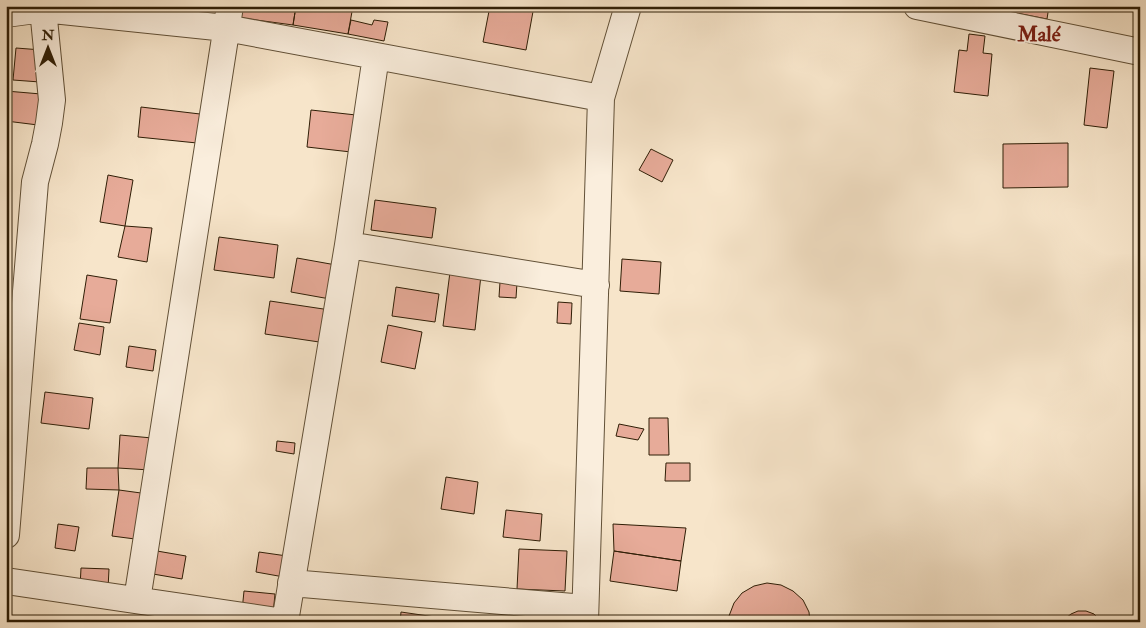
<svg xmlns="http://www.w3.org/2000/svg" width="1146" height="628" viewBox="0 0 1146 628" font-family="'IM FELL Double Pica',serif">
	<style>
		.building { fill: #e7ab99; stroke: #2f1e06 }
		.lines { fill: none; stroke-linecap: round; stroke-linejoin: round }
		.minor-casing { stroke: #615037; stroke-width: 28 }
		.minor { stroke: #faeedd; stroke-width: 26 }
		.labels { text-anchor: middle; stroke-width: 4; stroke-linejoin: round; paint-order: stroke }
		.quarter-label { font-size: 21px; font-weight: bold; fill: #7a1f14; stroke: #faeedd }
	</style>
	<rect width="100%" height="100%" fill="#f7e5ca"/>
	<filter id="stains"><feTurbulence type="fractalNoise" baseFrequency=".004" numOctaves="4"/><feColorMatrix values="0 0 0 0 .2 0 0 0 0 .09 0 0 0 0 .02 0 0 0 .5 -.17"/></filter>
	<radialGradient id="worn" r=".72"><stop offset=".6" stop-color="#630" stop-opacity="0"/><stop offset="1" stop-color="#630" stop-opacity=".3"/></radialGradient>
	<path class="building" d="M236,6H296L293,25L234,17Z
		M296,6H353L348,34L293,25Z
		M490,6H534L526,50L483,42Z
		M980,6H1049L1047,19Z
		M351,20L372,25L374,20L388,22L384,41L348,34Z
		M969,34L985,36L983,53L992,54L988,96L954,92L959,50L967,51Z
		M16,48L42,50L40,82L13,80Z
		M1090,68L1114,71L1107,128L1084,125Z
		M6,91L41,94L38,125L6,121Z
		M141,107L200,114L197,143L138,137Z
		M311,110L356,115L351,152L307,147Z
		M1068,143V187L1003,188V144Z
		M651,149L673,160L662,182L639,170Z
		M108,175L133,180L125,226L100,222Z
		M375,200L436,208L432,238L371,230Z
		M125,226L152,228L147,262L118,257Z
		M219,237L278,245L274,278L214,270Z
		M297,258L336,265L330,299L291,292Z
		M622,259L661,262L659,294L620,291Z
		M450,272L481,275L475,330L443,326Z
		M87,275L117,280L110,323L80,319Z
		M500,282L517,283L516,298L499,297Z
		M396,287L439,294L435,322L392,316Z
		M270,301L330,310L326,343L265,334Z
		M558,302L572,303L571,324L557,323Z
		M79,323L104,327L100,355L74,350Z
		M388,325L422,332L415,369L381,362Z
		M129,346L156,350L153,371L126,367Z
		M45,392L93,398L89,429L41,423Z
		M649,418H668L669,455H649Z
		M619,424L644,429L638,440L616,436Z
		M120,435L152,438L150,470L118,468Z
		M277,441L295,443L294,454L276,451Z
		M666,463H690V481H665Z
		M87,468H118L119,490L86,489Z
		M446,477L478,482L474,514L441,509Z
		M119,490L141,493L135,539L112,536Z
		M506,510L542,514L540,541L503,537Z
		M58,524L79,527L75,551L55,548Z
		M613,524L686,528L681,561L614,551Z
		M519,549L567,551L565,591L517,589Z
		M157,551L186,556L182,579L153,574Z
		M614,551L681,561L677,591L610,581Z
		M259,552L287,556L284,577L256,572Z
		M81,568L109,569L108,589L80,588Z
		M767,583L781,585L793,591L803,600L809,612L810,622H728L729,616L734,603L742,593L754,586Z
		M244,591L275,594L273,614L242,611Z
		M1078,611H1086L1094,614L1102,622H1061L1071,614Z
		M401,612L456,620V622H400Z
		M618,620L668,621V622H618Z"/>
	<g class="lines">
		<defs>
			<path id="minor" d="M917,6L1140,52
				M6,14L43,9L226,28L601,98
				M348,245L596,285
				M6,535L35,182L45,144L49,123L52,100L43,9
				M6,581L284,622
				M291,583L585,608
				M137,600L230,6
				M285,622L348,245L376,56
				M585,622L601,98L628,6"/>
		</defs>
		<use href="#minor" class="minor-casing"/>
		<use href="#minor" class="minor"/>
	</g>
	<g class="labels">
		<g class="quarter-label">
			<text x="1039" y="41">Malé</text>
		</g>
	</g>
	<rect width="1146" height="628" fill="none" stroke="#f7e5ca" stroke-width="25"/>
	<rect x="8" y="8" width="1131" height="613" fill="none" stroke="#2f1e06" stroke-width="2.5"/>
	<rect x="12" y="12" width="1121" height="603" fill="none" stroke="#2f1e06"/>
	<g transform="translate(48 48)" stroke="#faeedd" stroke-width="4" paint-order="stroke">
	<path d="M0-4L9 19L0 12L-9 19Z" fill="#2f1e06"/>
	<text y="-8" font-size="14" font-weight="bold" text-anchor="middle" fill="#2f1e06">N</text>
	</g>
	<rect width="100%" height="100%" filter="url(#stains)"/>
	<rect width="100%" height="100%" fill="url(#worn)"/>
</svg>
